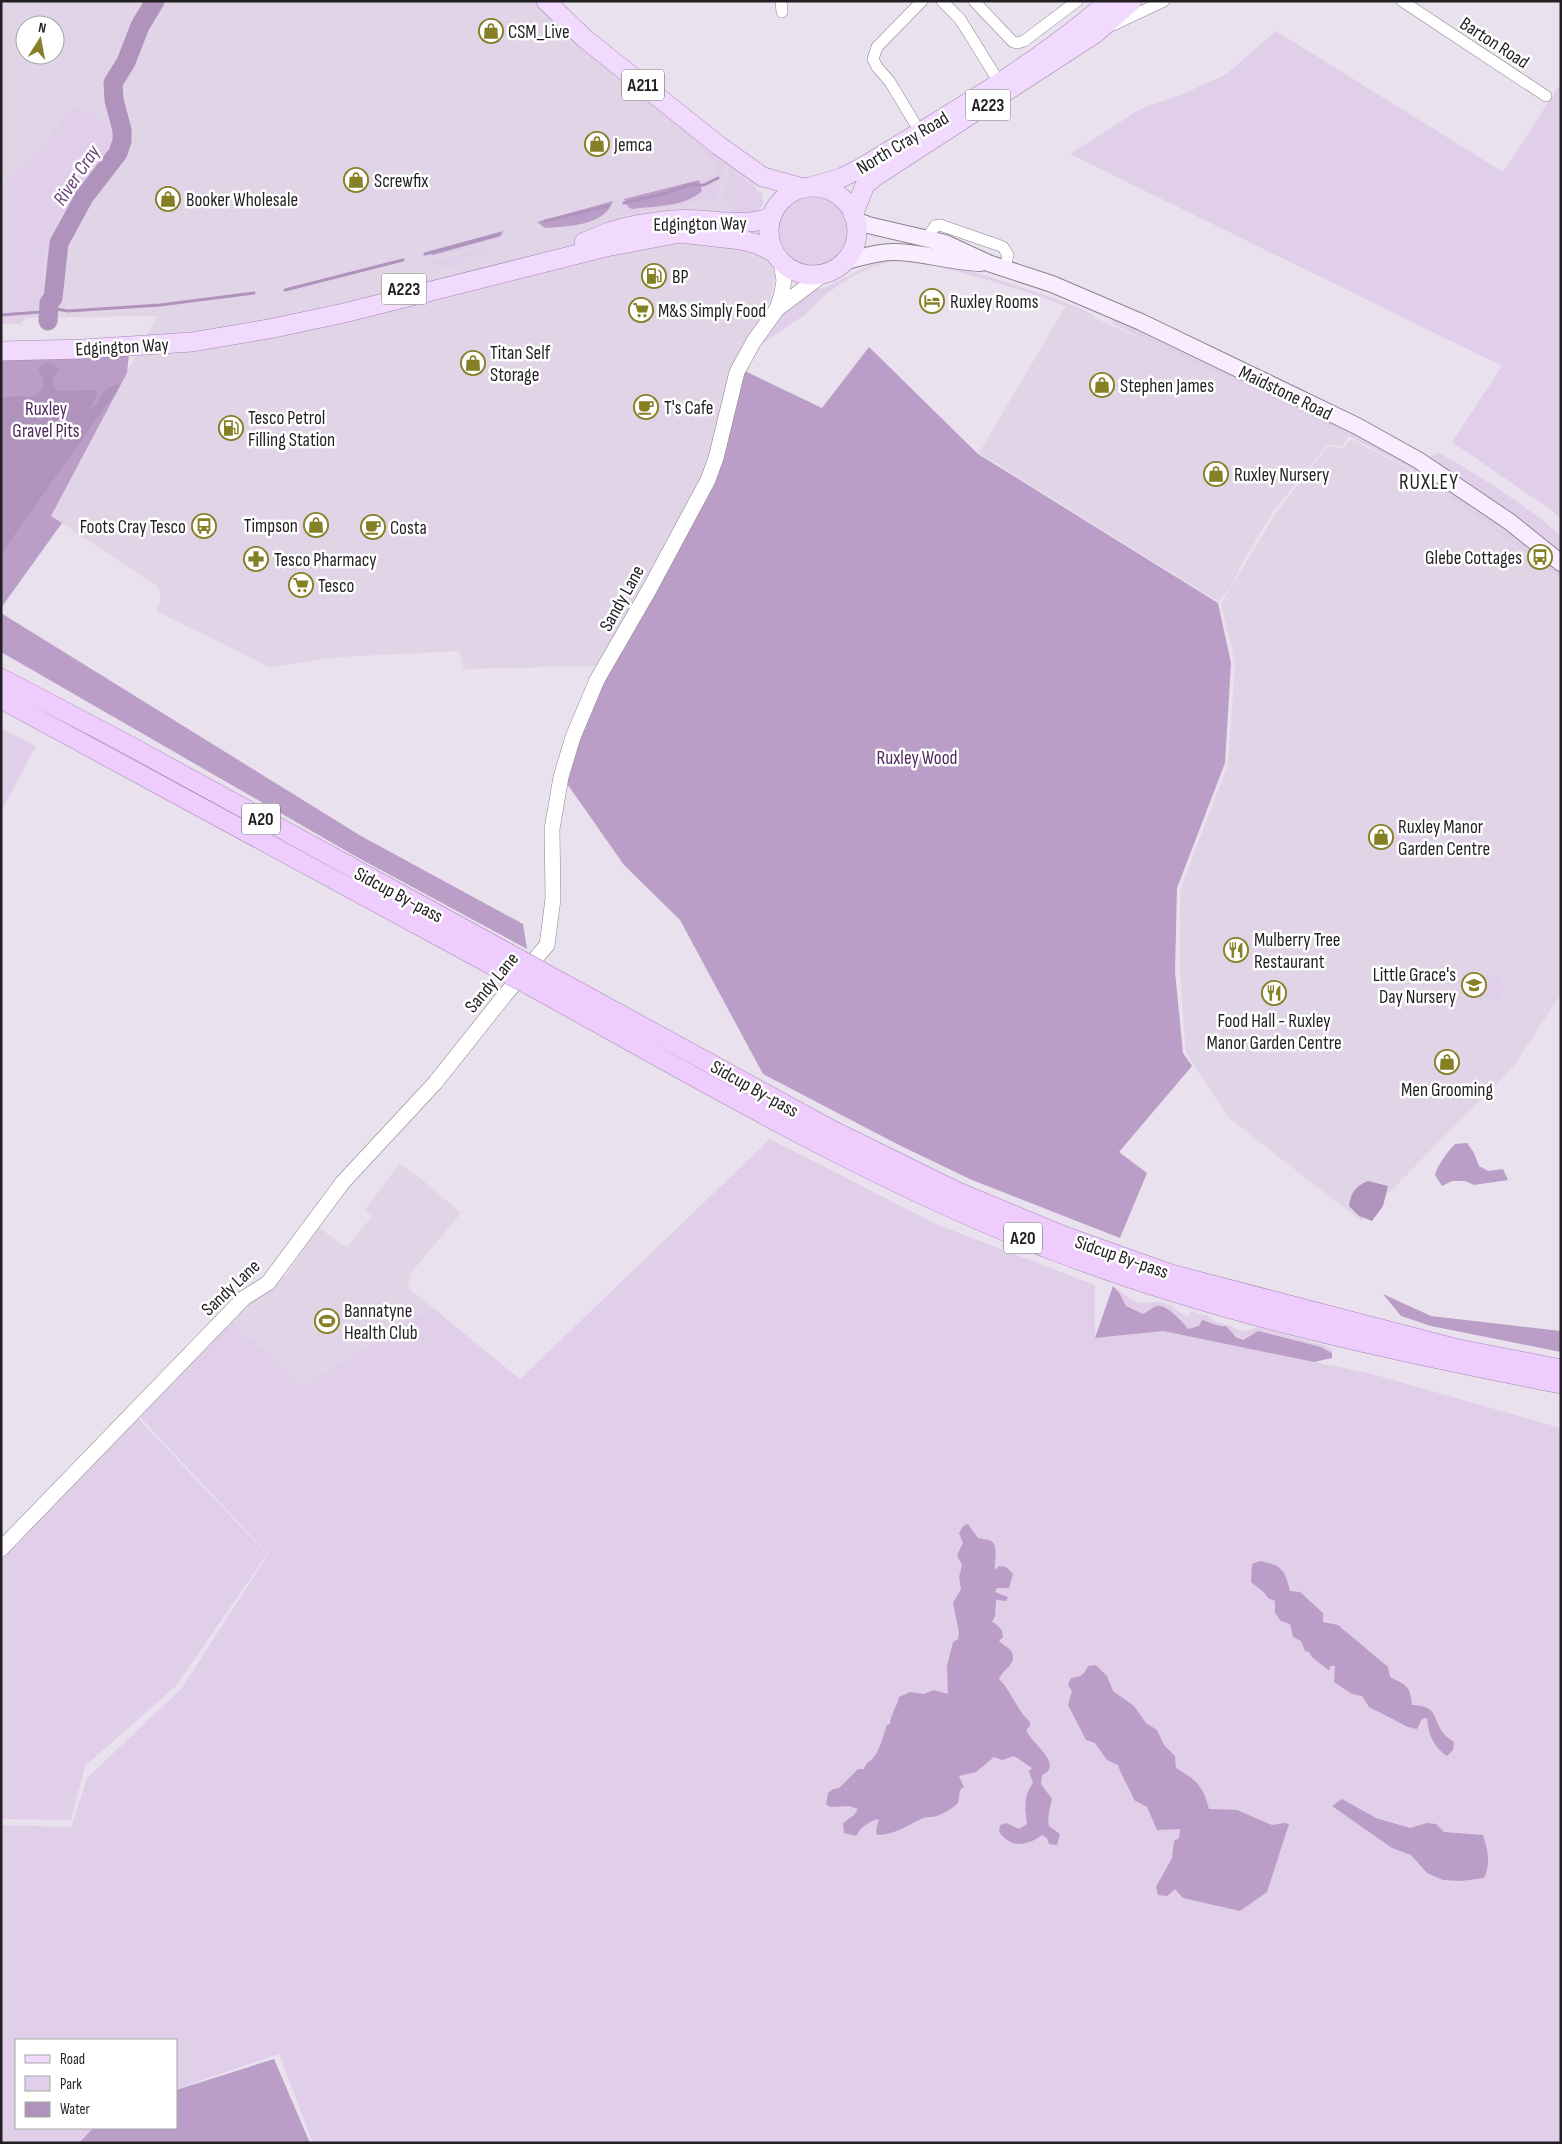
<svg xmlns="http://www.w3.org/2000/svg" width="1562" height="2144" viewBox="0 0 1562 2144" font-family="'Sofia Sans Condensed',sans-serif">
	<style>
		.built { fill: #e0d4e6; fill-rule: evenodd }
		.green { fill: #e1cfea }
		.forest { fill: #ba9ec7 }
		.water { fill: #af93bc }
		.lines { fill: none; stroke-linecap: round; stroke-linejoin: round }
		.stream { stroke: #af93bc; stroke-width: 3 }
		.river { stroke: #af93bc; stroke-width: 19 }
		.minor-casing { stroke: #8b848e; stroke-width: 12 }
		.tertiary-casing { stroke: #8b848e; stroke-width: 16 }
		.secondary-casing { stroke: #8b848e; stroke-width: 18 }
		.primary-casing { stroke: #a488b1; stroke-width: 20 }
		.trunk-casing { stroke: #a488b1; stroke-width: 20 }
		.minor { stroke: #fff; stroke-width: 11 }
		.tertiary { stroke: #fff; stroke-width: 15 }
		.secondary { stroke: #f9ecfe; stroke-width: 16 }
		.primary { stroke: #f2d9fe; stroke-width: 19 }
		.trunk { stroke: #eeccfe; stroke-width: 19 }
		.trunk-bridge-casing { stroke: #a488b1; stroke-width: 20; stroke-linecap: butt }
		.trunk-bridge { stroke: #eeccfe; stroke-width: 19 }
		.labels { text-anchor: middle; stroke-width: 5; stroke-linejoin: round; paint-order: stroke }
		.shield { fill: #fff; stroke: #646265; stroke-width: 1 }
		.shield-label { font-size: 18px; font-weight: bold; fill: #221f23 }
		.poi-label { font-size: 19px; fill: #221f23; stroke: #fff; text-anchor: start }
		.street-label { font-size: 19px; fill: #221f23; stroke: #fff }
		.park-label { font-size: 19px; fill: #4d285c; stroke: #fff }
		.water-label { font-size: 20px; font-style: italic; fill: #684278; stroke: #fff }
		.quarter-label { font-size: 21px; letter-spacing: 1px; fill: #221f23; stroke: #fff }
	</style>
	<rect width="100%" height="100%" fill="#e9e1ed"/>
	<path class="built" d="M1,1H539L753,178L775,277L768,308L734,364L715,458L597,666L464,669L459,651L339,657L269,667L156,611L161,598L158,587L51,516L157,316L1,318ZM25,25H55V55H25Z
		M1066,306L1160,346L1349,436L1342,446L1327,445L1273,512L1242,563L1232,585L1219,602L979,453Z
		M1351,439L1407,468L1429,482L1561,581V994L1513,1067L1361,1221L1229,1118L1186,1053L1180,973V890L1228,765L1235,663L1221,604L1276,513L1327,447L1344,448Z
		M399,1164L420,1178L461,1213L410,1274L408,1288L433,1308L303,1385L230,1320L287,1274L319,1228L347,1248L372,1216L365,1210Z"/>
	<path class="green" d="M1276,31L1503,172L1561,83V519L1551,510L1452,442L1502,366L1070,154L1142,108L1178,96L1225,75Z
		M75,105L116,127C116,161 102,162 82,185C66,204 45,237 43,263C41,274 44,287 45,298L20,324H1V188L46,140Z
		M700,146L724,165L717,198L612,217L619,210L622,200L716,176V163L698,148Z
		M729,169L763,194V205L752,215H739L724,202Z
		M775 231a38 38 0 1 1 76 0a38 38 0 1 1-76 0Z
		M509,228L501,237L495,241L425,259L421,253Z
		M496,246L494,250L473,255L449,268L428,263Z
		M899,259L872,267L849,278L826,294L806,314L760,345C772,327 785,305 805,293C812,289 822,289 830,285C845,278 862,268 878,263C921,251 982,274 1023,288C1038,293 1088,309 1096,318C1032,292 967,271 899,259Z
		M1115,318L1345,429L1399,458L1495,521L1561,573V580L1408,467L1351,437L1111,323Z
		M1439,453C1482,477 1523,503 1561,536V555L1510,512L1427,457Z
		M1,729L36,746L3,808L1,817Z
		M1487,974L1498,977L1504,984L1499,1002L1484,997L1482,1003L1478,1002Z
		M770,1139L938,1225L1095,1285V1338L1163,1331L1372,1374L1561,1428V2143H313L279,2054L176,2089V2040H16V2128H93L79,2143H1V1825L71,1827L87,1778L182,1688L268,1554L136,1413L230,1320L303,1385L433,1308L520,1379Z
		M1113,1286L1132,1300L1139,1303L1160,1302L1172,1306L1187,1317L1192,1311L1197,1314L1207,1315L1216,1322L1229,1325L1242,1332L1258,1327L1323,1345L1333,1350L1332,1353C1308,1341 1279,1337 1252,1333L1244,1340L1211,1322L1202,1321L1199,1326L1188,1329C1183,1322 1166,1304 1157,1306C1152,1307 1148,1312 1143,1314L1126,1306L1120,1294Z
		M134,1414L267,1554L176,1686L85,1766L71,1820L1,1819V1551Z"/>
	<path class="forest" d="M699,180L702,191C685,207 654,206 632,209L628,207L624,199Z
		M613,201C605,226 568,226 545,228L537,222Z
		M503,231L501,236L433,255L430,254V251Z
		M869,347L978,454L1218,603L1231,663L1225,763L1177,888L1175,972L1183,1053L1192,1066L1119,1152L1147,1173L1120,1238L972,1180L899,1145L763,1074L680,920L624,865L563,778L599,681L699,502L745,371L822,408Z
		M129,354L127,373L51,516L62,523L1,608V359Z
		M1,613L361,836L523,924L527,949L355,856L1,652Z
		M1467,1143L1474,1153L1479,1166L1488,1171L1503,1169L1508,1180L1474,1185L1465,1181H1452L1442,1186L1435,1175C1437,1166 1448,1151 1455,1144Z
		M1113,1286L1120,1294L1126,1306L1143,1314C1148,1312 1152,1307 1157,1306C1166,1304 1183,1322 1188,1329L1199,1326L1202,1320C1211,1322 1217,1327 1226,1326L1236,1337L1243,1340L1258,1331L1321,1347L1332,1353V1358L1314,1362L1163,1331L1095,1338Z
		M1383,1294L1431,1316L1561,1331V1352L1431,1326L1401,1316Z
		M968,1524L978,1538C981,1539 987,1539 991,1541C999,1545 994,1562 995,1570L999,1566L1006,1567L1013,1574L1009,1588H997L995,1592L1008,1597L1006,1601L996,1600L995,1616L992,1622C998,1625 1003,1629 1003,1637L999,1641C1002,1644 1009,1648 1011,1651C1019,1663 1002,1670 999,1679C1012,1692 1016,1709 1030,1722V1726L1026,1730L1029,1735C1036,1746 1063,1766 1042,1775L1041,1784L1052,1799C1050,1809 1047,1816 1049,1826L1060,1834L1057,1845L1049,1844L1047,1838L1042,1835C1027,1846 1012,1849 999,1832L1000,1825L1006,1823L1019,1829L1027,1824C1025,1808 1023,1797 1033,1783L1029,1771L1032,1768L1014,1756L1002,1760L994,1757L976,1772L959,1776L964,1787L960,1790L958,1803C952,1809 942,1815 933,1817C929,1817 925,1817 921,1819C908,1825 892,1836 877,1835L876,1830L879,1819C870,1820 860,1828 856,1836L844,1833L843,1823L854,1815L858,1809L849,1806L830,1807L826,1804L828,1793L833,1789L839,1788L858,1769H864C866,1762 870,1762 874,1757C881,1748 883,1735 887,1725L890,1724C890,1715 897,1707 899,1697L910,1692L924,1694L934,1690L948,1694L947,1666L953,1642L958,1639L959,1632L953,1603L961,1589L959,1577L962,1565L957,1555L963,1543L959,1533L963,1526Z
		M1260,1561C1282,1565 1285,1570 1290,1591L1300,1592L1323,1613V1622L1338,1625L1388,1667L1390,1677C1407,1686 1410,1685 1412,1705C1440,1706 1431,1719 1445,1735C1447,1737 1451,1740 1454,1742L1453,1750L1447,1756C1433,1747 1428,1733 1427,1718L1422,1719L1417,1729L1408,1727L1369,1707L1362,1696L1352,1694L1334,1682L1335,1666H1330L1329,1671C1322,1663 1313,1661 1309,1652L1305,1651L1301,1641L1293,1637L1290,1624L1281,1621L1275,1613V1601L1268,1598C1265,1591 1257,1588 1251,1582L1252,1564Z
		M1096,1665L1107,1676L1113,1691L1134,1706L1146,1723L1157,1730L1164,1745L1175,1756L1176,1768C1196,1780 1203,1785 1209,1809L1237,1810L1272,1825L1284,1823L1289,1824L1267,1892L1240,1911L1183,1898L1175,1889L1167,1896L1158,1895L1156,1887L1172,1858L1174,1841L1179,1838L1180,1829L1157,1830L1147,1807L1134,1800C1130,1788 1122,1778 1118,1765L1107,1760L1095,1743L1086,1740L1068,1705L1072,1691L1068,1685L1071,1678C1081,1677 1084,1675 1088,1666Z
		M1342,1799L1376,1818L1410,1828L1427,1823L1436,1824L1444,1832L1483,1835C1488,1851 1491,1863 1484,1878L1461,1881L1443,1880L1427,1873L1411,1855L1392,1848L1332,1806Z
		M274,2059L310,2143H79L93,2128H176V2090Z"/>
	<path class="water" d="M53,363L59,369L53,378L54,388L59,391L97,390V394L90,410C104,399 96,393 117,384L120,386L1,554V397L35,396L43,388V379L38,369L43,364Z
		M1368,1181L1388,1186L1383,1206L1372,1221L1359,1216L1349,1206C1351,1193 1355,1186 1368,1181Z"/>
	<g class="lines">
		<path class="stream" d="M624,203L663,194L689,185H704L718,178
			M545,221L608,206
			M425,254L498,235
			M285,290L403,260
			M1,315L40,312L49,303L56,309L68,311L160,305L254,293"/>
		<path class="river" d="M48,321L49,303L53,298L59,243L84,197L118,153L122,141V130L114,100L113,83L126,62L140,26L155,1"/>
		<defs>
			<path id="minor" d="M781,1L782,12
				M942,1L960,19L999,82
				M974,1L1013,42L1017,43L1024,41L1077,1
				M1402,1L1546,96
				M1113,25L1164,1
				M914,122L890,82L877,67L873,59L877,47L922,1
				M927,238L935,226L940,225L998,245L1003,247L1008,255L1005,268"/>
			<path id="tertiary" d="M777,309L825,273
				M1,1549L244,1298L268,1283L343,1182L435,1083L505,995L547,945L553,899L552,829L561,777L573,737L597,680L649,590L708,480L716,458L737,372L754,341L777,309L782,293L784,280L781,263"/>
			<path id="secondary" d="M855,220L868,225L945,243L988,263L1052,284L1141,322L1357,426L1418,460L1476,499L1510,522L1561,563
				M843,262C861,258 878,251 896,252C925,253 952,262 981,263"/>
			<path id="primary" d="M546,1L584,38L718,145L763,177L803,188
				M813,186L841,178L861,168C945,116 1034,67 1109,1
				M769 231a44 44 0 1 1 88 0a44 44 0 1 1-88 0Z
				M853,215L865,185L876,176L1096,33L1132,1
				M584,242C593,239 601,235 609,232C630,225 653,222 674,220C703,217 746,229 770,217
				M1,351L83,349L192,342L274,328L344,313L606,247L680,233L742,240L757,244L773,252"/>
			<path id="trunk" d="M1,678L121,741L521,960
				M1,699L510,975
				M539,970L832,1130L958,1192L1064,1236L1171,1274L1297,1307L1454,1348L1561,1369
				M527,984C700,1079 872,1182 1057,1252C1219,1314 1391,1351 1561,1384"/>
		</defs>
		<use href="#minor" class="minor-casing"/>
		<use href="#tertiary" class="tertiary-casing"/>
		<use href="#secondary" class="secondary-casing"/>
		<use href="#primary" class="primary-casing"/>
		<use href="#trunk" class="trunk-casing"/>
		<use href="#minor" class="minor"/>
		<use href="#tertiary" class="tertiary"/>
		<use href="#secondary" class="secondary"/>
		<use href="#primary" class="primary"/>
		<use href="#trunk" class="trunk"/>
		<defs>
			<path id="trunk-bridge" d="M521,960L539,970
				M510,975L527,984"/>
		</defs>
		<use href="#trunk-bridge" class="trunk-bridge-casing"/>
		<use href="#trunk-bridge" class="trunk-bridge"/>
	</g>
	<defs>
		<symbol id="shop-ring" viewBox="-11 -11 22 22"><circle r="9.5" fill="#fff" stroke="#857f26" stroke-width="1.5"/><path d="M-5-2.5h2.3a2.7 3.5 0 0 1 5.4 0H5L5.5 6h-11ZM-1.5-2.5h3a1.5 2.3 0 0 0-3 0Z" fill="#857f26"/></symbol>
		<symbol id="fuel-ring" viewBox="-11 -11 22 22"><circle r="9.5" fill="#fff" stroke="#857f26" stroke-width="1.5"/><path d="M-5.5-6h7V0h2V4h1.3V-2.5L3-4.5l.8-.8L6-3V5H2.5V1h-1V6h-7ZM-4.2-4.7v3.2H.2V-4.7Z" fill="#857f26"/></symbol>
		<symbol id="hotel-ring" viewBox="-11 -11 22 22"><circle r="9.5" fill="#fff" stroke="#857f26" stroke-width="1.5"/><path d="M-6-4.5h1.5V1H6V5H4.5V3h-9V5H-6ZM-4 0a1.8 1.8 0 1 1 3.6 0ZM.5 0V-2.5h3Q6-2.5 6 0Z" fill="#857f26"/></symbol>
		<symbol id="supermarket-ring" viewBox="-11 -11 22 22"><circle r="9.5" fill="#fff" stroke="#857f26" stroke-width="1.5"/><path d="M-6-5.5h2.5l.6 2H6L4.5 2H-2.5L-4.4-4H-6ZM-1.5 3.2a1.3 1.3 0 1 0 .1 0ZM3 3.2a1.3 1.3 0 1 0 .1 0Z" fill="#857f26"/></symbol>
		<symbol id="cafe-ring" viewBox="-11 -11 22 22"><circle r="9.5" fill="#fff" stroke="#857f26" stroke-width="1.5"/><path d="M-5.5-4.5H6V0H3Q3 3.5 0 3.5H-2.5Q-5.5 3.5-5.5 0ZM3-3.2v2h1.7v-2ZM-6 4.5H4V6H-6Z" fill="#857f26"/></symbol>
		<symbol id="bus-ring" viewBox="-11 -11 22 22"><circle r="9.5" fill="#fff" stroke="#857f26" stroke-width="1.5"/><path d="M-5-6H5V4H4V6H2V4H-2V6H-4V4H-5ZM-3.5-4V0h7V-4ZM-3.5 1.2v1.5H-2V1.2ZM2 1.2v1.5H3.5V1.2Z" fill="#857f26"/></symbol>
		<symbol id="pharmacy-ring" viewBox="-11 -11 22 22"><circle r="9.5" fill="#fff" stroke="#857f26" stroke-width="1.5"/><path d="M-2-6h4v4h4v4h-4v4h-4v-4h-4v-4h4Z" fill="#857f26"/></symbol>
		<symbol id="restaurant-ring" viewBox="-11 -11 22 22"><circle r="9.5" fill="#fff" stroke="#857f26" stroke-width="1.5"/><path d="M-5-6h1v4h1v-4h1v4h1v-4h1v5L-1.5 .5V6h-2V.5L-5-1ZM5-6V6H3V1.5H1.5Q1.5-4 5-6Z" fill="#857f26"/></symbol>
		<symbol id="school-ring" viewBox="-11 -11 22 22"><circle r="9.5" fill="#fff" stroke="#857f26" stroke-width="1.5"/><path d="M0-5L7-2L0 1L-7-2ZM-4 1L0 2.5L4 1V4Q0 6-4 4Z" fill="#857f26"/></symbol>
		<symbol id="stadium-ring" viewBox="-11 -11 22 22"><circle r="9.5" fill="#fff" stroke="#857f26" stroke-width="1.5"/><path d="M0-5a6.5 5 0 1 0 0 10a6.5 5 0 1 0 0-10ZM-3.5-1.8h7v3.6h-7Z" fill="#857f26"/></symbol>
	</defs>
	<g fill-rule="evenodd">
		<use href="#shop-ring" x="477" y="17" width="28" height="28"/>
		<use href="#shop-ring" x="583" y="130" width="28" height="28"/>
		<use href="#shop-ring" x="342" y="166" width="28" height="28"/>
		<use href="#shop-ring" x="154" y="185" width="28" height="28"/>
		<use href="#fuel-ring" x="640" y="262" width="28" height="28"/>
		<use href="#hotel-ring" x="918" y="287" width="28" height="28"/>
		<use href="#supermarket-ring" x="627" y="296" width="28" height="28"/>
		<use href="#shop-ring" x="459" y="349" width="28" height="28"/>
		<use href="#shop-ring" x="1088" y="371" width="28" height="28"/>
		<use href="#cafe-ring" x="632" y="393" width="28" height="28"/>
		<use href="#fuel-ring" x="217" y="414" width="28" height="28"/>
		<use href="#shop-ring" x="1202" y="460" width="28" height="28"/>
		<use href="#shop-ring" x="302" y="511" width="28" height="28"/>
		<use href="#bus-ring" x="190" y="512" width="28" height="28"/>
		<use href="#cafe-ring" x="359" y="513" width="28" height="28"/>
		<use href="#bus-ring" x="1526" y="543" width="28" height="28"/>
		<use href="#pharmacy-ring" x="242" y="545" width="28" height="28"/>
		<use href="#supermarket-ring" x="287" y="571" width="28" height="28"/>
		<use href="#shop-ring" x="1367" y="823" width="28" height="28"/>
		<use href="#restaurant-ring" x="1222" y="936" width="28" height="28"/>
		<use href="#school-ring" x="1460" y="971" width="28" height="28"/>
		<use href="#restaurant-ring" x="1260" y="979" width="28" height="28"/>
		<use href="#shop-ring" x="1433" y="1048" width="28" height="28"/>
		<use href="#stadium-ring" x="313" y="1307" width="28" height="28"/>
	</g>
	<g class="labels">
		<g class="shield">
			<rect x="622" y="69.5" width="42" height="31" rx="4"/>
			<rect x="965.5" y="89.5" width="45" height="31" rx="4"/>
			<rect x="381.5" y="273.5" width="45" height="31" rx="4"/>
			<rect x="242" y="803.5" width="38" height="31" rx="4"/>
			<rect x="1004" y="1222.5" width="38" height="31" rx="4"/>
		</g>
		<g class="shield-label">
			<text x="643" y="91">A211</text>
			<text x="988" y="111">A223</text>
			<text x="404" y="295">A223</text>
			<text x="261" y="825">A20</text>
			<text x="1023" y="1244">A20</text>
		</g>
		<g class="poi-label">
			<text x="508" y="38">CSM_Live</text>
			<text x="614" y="151">Jemca</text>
			<text x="374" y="187">Screwfix</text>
			<text x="186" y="206">Booker Wholesale</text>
			<text x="672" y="283">BP</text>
			<text x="950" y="308">Ruxley Rooms</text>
			<text x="658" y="317">M&amp;S Simply Food</text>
			<text x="490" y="359">Titan Self<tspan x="490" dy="22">Storage</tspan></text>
			<text x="1120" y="392">Stephen James</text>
			<text x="664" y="414">T's Cafe</text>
			<text x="248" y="424">Tesco Petrol<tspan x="248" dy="22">Filling Station</tspan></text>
			<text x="1234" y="481">Ruxley Nursery</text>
			<text x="298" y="532" text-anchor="end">Timpson</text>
			<text x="186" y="533" text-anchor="end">Foots Cray Tesco</text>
			<text x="390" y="534">Costa</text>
			<text x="1522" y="564" text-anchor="end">Glebe Cottages</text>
			<text x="274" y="566">Tesco Pharmacy</text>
			<text x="318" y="592">Tesco</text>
			<text x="1398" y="833">Ruxley Manor<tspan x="1398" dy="22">Garden Centre</tspan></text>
			<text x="1254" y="946">Mulberry Tree<tspan x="1254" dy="22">Restaurant</tspan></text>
			<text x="1456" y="981" text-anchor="end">Little Grace's<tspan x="1456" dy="22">Day Nursery</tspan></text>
			<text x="1274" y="1027" text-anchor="middle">Food Hall - Ruxley<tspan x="1274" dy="22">Manor Garden Centre</tspan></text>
			<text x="1447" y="1096" text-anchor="middle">Men Grooming</text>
			<text x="344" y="1317">Bannatyne<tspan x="344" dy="22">Health Club</tspan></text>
		</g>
		<g class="street-label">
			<text transform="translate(1495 42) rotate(33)" y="7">Barton Road</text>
			<text transform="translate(902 142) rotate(-31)" y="7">North Cray Road</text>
			<text transform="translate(700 223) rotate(-1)" y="7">Edgington Way</text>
			<text transform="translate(122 346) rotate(-3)" y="7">Edgington Way</text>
			<text transform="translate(1286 392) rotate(26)" y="7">Maidstone Road</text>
			<text transform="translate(621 598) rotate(-61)" y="7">Sandy Lane</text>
			<text transform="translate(399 894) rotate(28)" y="7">Sidcup By-pass</text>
			<text transform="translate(491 982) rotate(-50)" y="7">Sandy Lane</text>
			<text transform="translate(755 1088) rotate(29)" y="7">Sidcup By-pass</text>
			<text transform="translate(1122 1256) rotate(19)" y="7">Sidcup By-pass</text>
			<text transform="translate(230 1287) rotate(-43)" y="7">Sandy Lane</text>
		</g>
		<g class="park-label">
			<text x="46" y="415">Ruxley<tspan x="46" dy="22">Gravel Pits</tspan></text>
			<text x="917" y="764">Ruxley Wood</text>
		</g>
		<g class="water-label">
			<text transform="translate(76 175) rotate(-56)" y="7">River Cray</text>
		</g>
		<g class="quarter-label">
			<text x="1429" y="489">RUXLEY</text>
		</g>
	</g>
	<rect width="1562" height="2144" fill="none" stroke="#221f23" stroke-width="5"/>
	<rect x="15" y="2039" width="162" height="90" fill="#ffffff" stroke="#a7a5a7"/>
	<rect x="25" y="2055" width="25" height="8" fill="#f2d9fe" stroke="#a7a5a7"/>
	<text x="60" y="2064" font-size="15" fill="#221f23">Road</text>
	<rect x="25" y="2076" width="25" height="15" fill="#e1cfea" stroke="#a7a5a7"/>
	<text x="60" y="2089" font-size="15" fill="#221f23">Park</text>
	<rect x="25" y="2102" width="25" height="15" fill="#af93bc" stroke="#a7a5a7"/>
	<text x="60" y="2114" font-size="15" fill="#221f23">Water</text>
	<g transform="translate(40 40) rotate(11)"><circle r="24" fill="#ffffff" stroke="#a7a5a7"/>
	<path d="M0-4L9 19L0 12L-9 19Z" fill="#857f26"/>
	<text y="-8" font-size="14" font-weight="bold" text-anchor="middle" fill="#221f23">N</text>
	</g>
</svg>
